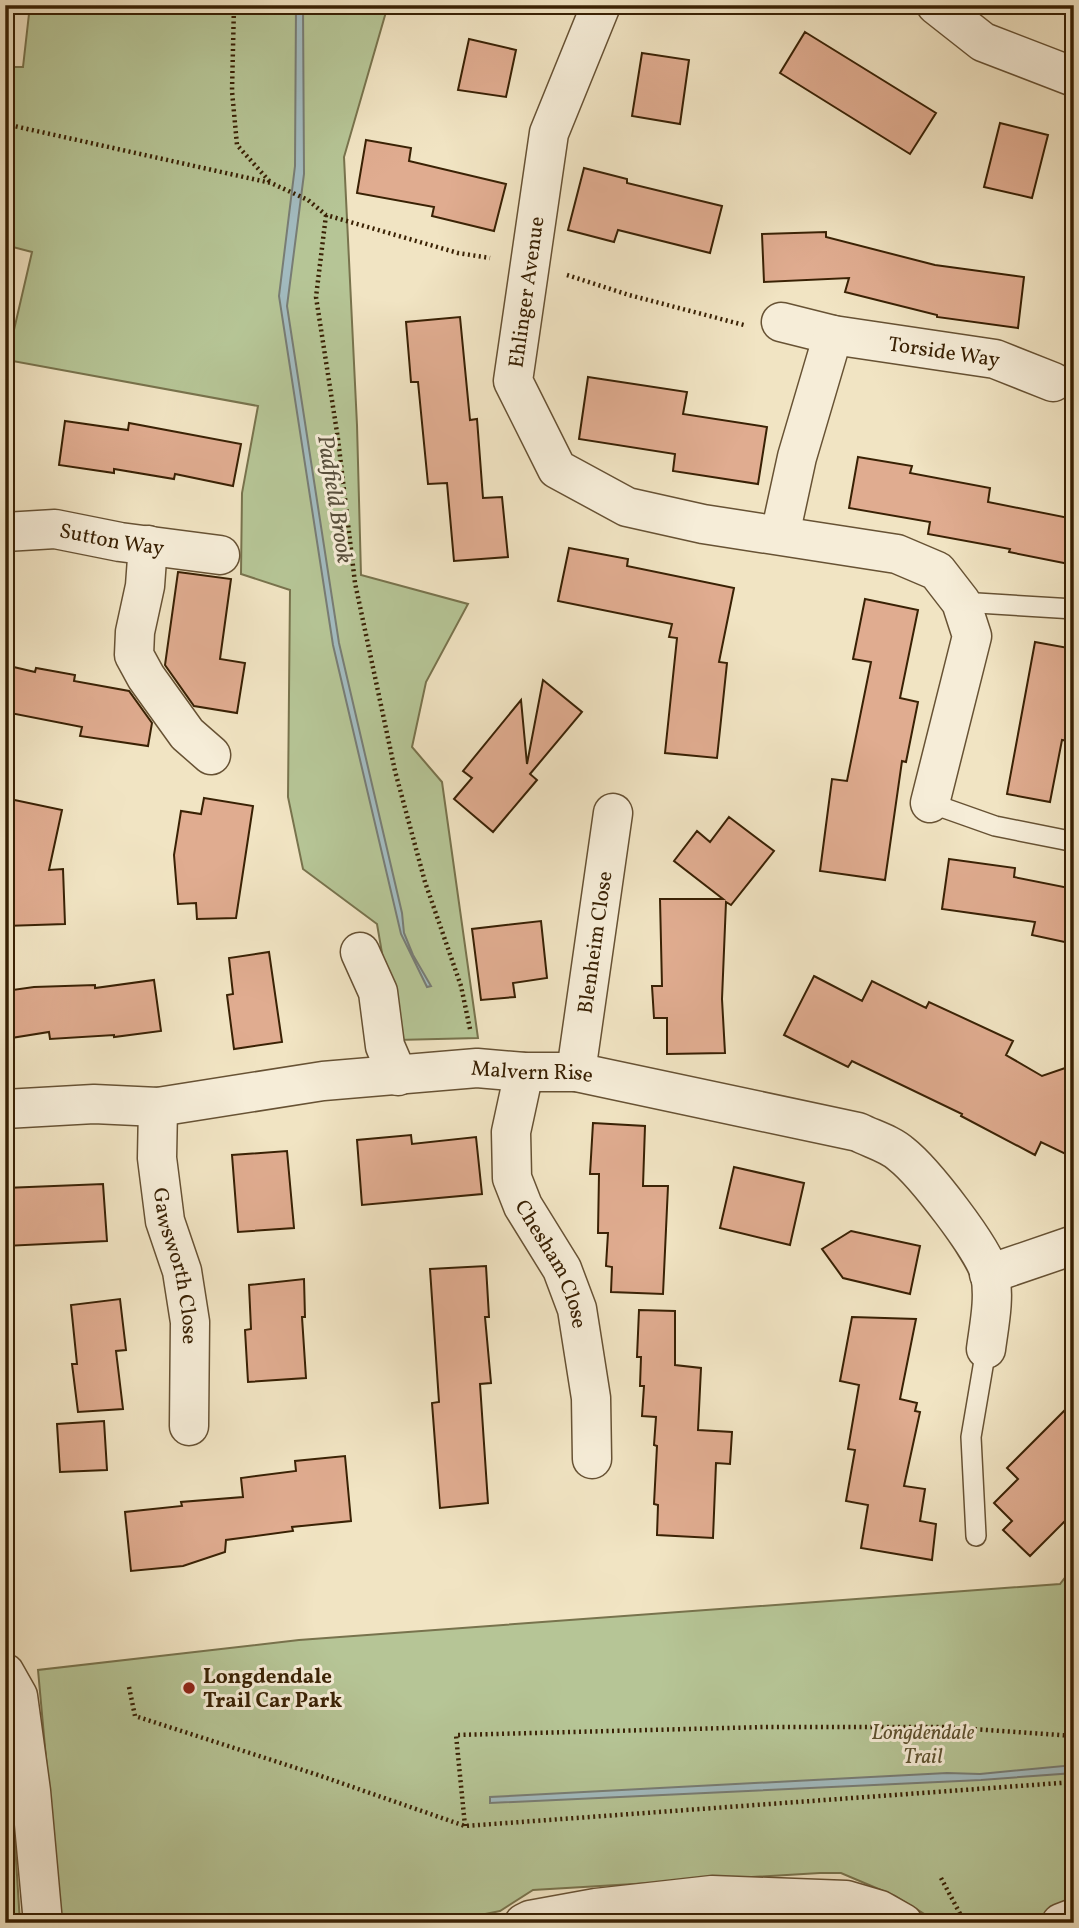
<svg xmlns="http://www.w3.org/2000/svg" width="1079" height="1928" viewBox="0 0 1079 1928" font-family="Vollkorn,serif">
	<style>
		.green { fill: #b6c596; stroke: #78734d; stroke-width: 2 }
		.water { fill: #a2bbc0; stroke: #787d75; stroke-width: 2 }
		.building { fill: #e0ac90; stroke: #392104; stroke-width: 2 }
		.lines { fill: none; stroke-linecap: round; stroke-linejoin: round }
		.lane-casing { stroke: #675234; stroke-width: 22 }
		.street-casing { stroke: #675234; stroke-width: 41 }
		.path { stroke: #392104; stroke-width: 4.5; stroke-dasharray: 2 3.5; stroke-linecap: butt }
		.lane { stroke: #f6edd8; stroke-width: 19 }
		.street { stroke: #f6edd8; stroke-width: 38 }
		.poi-dot { fill: #8f2418; stroke: #f6edd8; stroke-width: 2.5 }
		.labels { text-anchor: middle; stroke-width: 6; stroke-linejoin: round; paint-order: stroke }
		.street-label { font-size: 21px; fill: #392104; stroke: #f6edd8 }
		.poi-label { font-size: 21px; font-weight: bold; fill: #392104; stroke: #f6edd8; text-anchor: start }
		.park-label { font-size: 21px; font-style: italic; fill: #5e5230; stroke: #f6edd8 }
		.water-label { font-size: 23px; font-style: italic; fill: #584f3c; stroke: #f6edd8 }
	</style>
	<rect width="100%" height="100%" fill="#f1e4c3"/>
	<filter id="stains"><feTurbulence type="fractalNoise" baseFrequency=".00286" numOctaves="4"/><feColorMatrix values="0 0 0 0 .2 0 0 0 0 .09 0 0 0 0 .02 0 0 0 .5 -.17"/></filter>
	<radialGradient id="worn" r=".72"><stop offset=".6" stop-color="#630" stop-opacity="0"/><stop offset="1" stop-color="#630" stop-opacity=".3"/></radialGradient>
	<path class="green" d="M30,5H388L344,157L357,425L361,575L468,604L426,682L412,747L442,782L478,1038L397,1040L377,924L303,869L288,797L290,590L241,574L242,493L258,406L7,360L32,252L5,245V67H23Z
		M1074,1566V1908L1023,1923H939L895,1896L841,1873H820L533,1890L500,1911L441,1923H61L38,1670L299,1640L1060,1584Z
		M5,1730L8,1732L20,1923H5Z"/>
	<path class="water" d="M296,5H303L304,174L287,306L339,643L402,913L404,933L413,955L431,986L427,987L401,934L333,645L279,296L295,166Z
		M1074,1765V1773L981,1780L490,1803V1797L947,1773L980,1774Z"/>
	<path class="building" d="M805,32L936,113L910,154L780,73Z
		M469,39L516,50L506,97L458,90Z
		M642,53L689,60L680,124L632,116Z
		M1000,123L1048,135L1032,198L984,187Z
		M366,140L411,148L409,161L506,184L494,231L432,216L434,207L357,193Z
		M584,168L627,179V183L722,206L710,253L618,230L614,242L568,230Z
		M826,232V237L935,265L1024,277L1018,328L937,317V315L845,292L849,278L764,282L762,234Z
		M460,317L470,420L477,419L483,498L502,497L508,557L454,561L447,483L428,484L418,382H411L406,322Z
		M588,377L687,392L683,414L767,427L758,484L673,471L675,454L579,439Z
		M65,421L128,430L129,423L241,444L233,486L175,474L174,479L114,469V473L59,465Z
		M858,457L912,466L910,473L990,488L988,502L1074,519V565L1009,552L1010,549L928,534L930,522L849,508Z
		M569,548L628,559L627,566L734,588L719,662L727,663L717,758L665,753L677,638L669,637L672,624L558,601Z
		M178,572L231,579L220,659L245,663L237,713L194,706L165,665Z
		M865,599L918,610L900,698L918,702L906,762L902,761L885,880L820,871L832,779L847,781L871,662L853,659Z
		M1035,642L1074,649V712L1068,741L1062,740L1050,802L1007,794Z
		M5,665L35,672L36,668L75,675L74,681L129,691L152,723L148,746L80,736L82,727L5,712Z
		M543,680L582,712L530,774L537,780L493,832L454,799L472,778L463,771L521,700L527,764Z
		M5,798L62,810L49,870L63,869L65,924L5,926Z
		M204,798L253,806L236,918L197,919L196,903L178,904L174,855L181,811L201,814Z
		M729,817L774,851L731,905L726,902L722,999L725,1053L667,1054V1018H654L652,986H662L660,899H723L674,861L697,831L710,842Z
		M949,859L1015,868L1014,877L1074,889V944L1032,935L1035,922L942,909Z
		M541,921L547,978L513,983L515,997L481,1000L472,929Z
		M269,952L282,1042L234,1049L227,995L233,994L229,958Z
		M814,976L862,1001L872,981L926,1008L929,1002L1013,1041L1006,1055L1042,1076L1074,1065V1158L1041,1142L1035,1155L961,1116L962,1114L852,1061L848,1067L784,1035Z
		M154,980L161,1031L114,1037V1035L50,1039L49,1032L5,1039V991L34,987L95,985V988Z
		M593,1123L645,1126L643,1186H668L663,1294L611,1292L612,1267L606,1266L608,1233H598L599,1174H590Z
		M411,1135L412,1144L476,1137L482,1194L362,1205L357,1140Z
		M287,1151L294,1228L238,1232L232,1155Z
		M734,1167L804,1183L790,1245L720,1228Z
		M103,1184L107,1241L5,1246V1188Z
		M851,1231L920,1246L910,1294L843,1278L822,1249Z
		M486,1266L489,1317H485L491,1383L480,1384L488,1503L440,1508L432,1403L439,1402L430,1269Z
		M304,1279L305,1317H302L306,1378L248,1382L245,1330L251,1329L249,1285Z
		M120,1299L126,1350L116,1351L123,1409L78,1412L72,1364H77L71,1305Z
		M639,1310L675,1311V1365L701,1368L698,1430L732,1432L730,1464L716,1463L713,1538L657,1535L658,1505L654,1504L657,1446L654,1445L656,1417L642,1416L644,1386H640L641,1357H637Z
		M852,1317L916,1319L900,1399L917,1403L915,1411L920,1412L904,1486L925,1489L920,1521L936,1524L932,1560L861,1548L868,1505L846,1501L855,1450L848,1449L859,1385L840,1381Z
		M1074,1401V1512L1030,1556L1003,1530L1012,1521L994,1503L1018,1479L1007,1468Z
		M104,1421L107,1470L60,1472L57,1424Z
		M345,1456L351,1521L292,1527L293,1531L226,1540L225,1552L183,1566L131,1571L125,1512L182,1506L181,1502L243,1497L241,1478L296,1471L295,1461Z"/>
	<g class="lines">
		<defs>
			<path id="lane" d="M961,602L1074,609
				M930,803L995,826L1070,841
				M976,1536L971,1437L986,1349"/>
			<g id="street">
				<path d="M601,5L549,133L513,381L557,469L627,507L703,524L897,554L937,571L961,602L972,636L930,803"/>
				<path d="M936,5L983,42L1074,77"/>
				<path id="s1" d="M781,322L833,335L995,359L1053,382"/>
				<path id="s2" d="M5,532L55,529L120,542L220,555"/>
				<path d="M780,535L797,457L833,335"/>
				<path d="M148,545L145,586L135,632L134,655L146,677L187,734L211,755"/>
				<path d="M360,952L378,992L385,1046L398,1076"/>
				<path id="s3" d="M524,1072L511,1132L512,1178L523,1206L562,1269L577,1309L591,1398L592,1459"/>
				<path id="s4" d="M576,1072L613,813"/>
				<path id="s5" d="M158,1107L157,1158L165,1221L182,1271L190,1322L189,1426"/>
				<path id="s6" d="M5,1109L94,1104L158,1107L323,1081L477,1068L524,1072H576L858,1132C872,1139 890,1144 901,1154C924,1172 983,1248 990,1274C995,1298 989,1326 986,1349"/>
				<path d="M989,1274L1074,1245"/>
				<path d="M5,1673L18,1696L31,1791L43,1923"/>
				<path d="M524,1923L530,1920L596,1908L712,1895L846,1900L880,1910L903,1923"/>
				<path d="M1061,1923L1074,1918"/>
			</g>
		</defs>
		<use href="#lane" class="lane-casing"/>
		<use href="#street" class="street-casing"/>
		<path class="path" d="M234,5L232,91L237,145L271,183
			M5,124L271,183L308,200L326,215L458,253L490,258
			M326,215L316,297L338,439L355,583L395,771L425,882L461,986L470,1029
			M567,275L629,295L744,325
			M129,1687L135,1716L318,1775L465,1826L1074,1782
			M465,1826L456,1735L765,1727H943L1074,1736
			M941,1878L965,1923"/>
		<use href="#lane" class="lane"/>
		<use href="#street" class="street"/>
	</g>
	<circle class="poi-dot" cx="189" cy="1688" r="7"/>
	<g class="labels">
		<g class="street-label">
			<text transform="translate(526 292) rotate(-82)" y="7">Ehlinger Avenue</text>
			<text dy="7" stroke="none"><textPath href="#s1" startOffset="166">Torside Way</textPath></text>
			<text dy="7" stroke="none"><textPath href="#s2" startOffset="108">Sutton Way</textPath></text>
			<text dy="7" stroke="none"><textPath href="#s4" startOffset="131">Blenheim Close</textPath></text>
			<text dy="7" stroke="none"><textPath href="#s6" startOffset="530">Malvern Rise</textPath></text>
			<text dy="7" stroke="none"><textPath href="#s3" startOffset="203">Chesham Close</textPath></text>
			<text dy="7" stroke="none"><textPath href="#s5" startOffset="161">Gawsworth Close</textPath></text>
		</g>
		<g class="poi-label">
			<text x="203" y="1683">Longdendale<tspan x="203" dy="24">Trail Car Park</tspan></text>
		</g>
		<g class="park-label">
			<text x="923" y="1739">Longdendale<tspan x="923" dy="24">Trail</tspan></text>
		</g>
		<g class="water-label">
			<text transform="translate(336 499) rotate(81)" y="8">Padfield Brook</text>
		</g>
	</g>
	<rect width="1079" height="1928" fill="none" stroke="#f1e4c3" stroke-width="28"/>
	<rect x="7" y="7" width="1065" height="1914" fill="none" stroke="#392104" stroke-width="3.5"/>
	<rect x="14" y="14" width="1051" height="1900" fill="none" stroke="#392104" stroke-width="2"/>
	<rect width="100%" height="100%" filter="url(#stains)"/>
	<rect width="100%" height="100%" fill="url(#worn)"/>
</svg>
